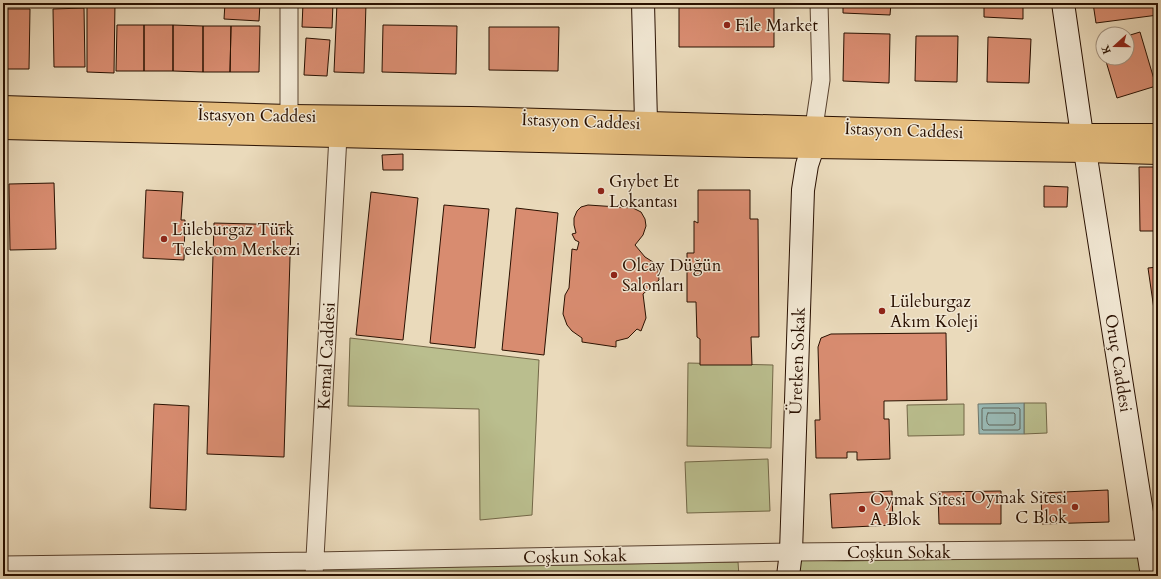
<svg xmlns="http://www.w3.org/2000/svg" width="1161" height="579" viewBox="0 0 1161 579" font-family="Cardo,serif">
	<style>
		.green { fill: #babe8e; stroke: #726747 }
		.water { fill: #99bab6; stroke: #6c766d }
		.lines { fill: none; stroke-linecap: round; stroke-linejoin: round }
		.shore { stroke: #61655b; stroke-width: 1 }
		.building { fill: #d88c70; stroke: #291000 }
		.street-casing { stroke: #59422f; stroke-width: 19 }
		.secondary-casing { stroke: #291000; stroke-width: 24 }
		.primary-casing { stroke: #291000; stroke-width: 24 }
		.street { stroke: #f1e7d3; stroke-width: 17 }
		.secondary { stroke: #f1e7d3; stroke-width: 22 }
		.primary { stroke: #e5bd7e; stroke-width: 22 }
		.poi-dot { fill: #8f2418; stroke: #f1e7d3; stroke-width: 1.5 }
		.labels { text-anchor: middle; stroke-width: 3; stroke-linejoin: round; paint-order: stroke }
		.poi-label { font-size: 17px; fill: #291000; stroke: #f1e7d3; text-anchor: start }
		.street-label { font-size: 17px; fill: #291000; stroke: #f1e7d3 }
	</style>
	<rect width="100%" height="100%" fill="#eadabb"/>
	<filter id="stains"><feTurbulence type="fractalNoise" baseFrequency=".005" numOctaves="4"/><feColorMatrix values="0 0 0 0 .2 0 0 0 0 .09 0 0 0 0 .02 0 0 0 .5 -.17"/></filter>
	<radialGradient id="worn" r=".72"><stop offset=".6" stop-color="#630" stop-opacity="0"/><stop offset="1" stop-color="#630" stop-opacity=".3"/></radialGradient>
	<path class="green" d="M350,338L539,360L532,515L480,520L479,409L348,406Z
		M688,363L773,365L771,448L687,446Z
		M1024,403H1046L1047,433L1024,434Z
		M964,404V435L908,436L907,405Z
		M768,459L770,511L687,513L685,462Z
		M1142,556L1144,576H795L799,560L846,561Z
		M738,562L739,576H8L314,569Z"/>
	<path class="water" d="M1024,403V434H979L978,404Z"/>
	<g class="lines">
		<path class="shore" d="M983,408H1019L1020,409V429L1018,430H983L982,429V410Z
			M988,413H1014L1015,414V424L1013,425H989C986,423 986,416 988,413Z"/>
	</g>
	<path class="building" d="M87,3H115L114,73L87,72Z
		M225,3H260L259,21L224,19Z
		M303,3H333L332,28L302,27Z
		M337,3H366L364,73L334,72Z
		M679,3H774V47H679Z
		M843,3H891L890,15L843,13Z
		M984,3H1023V19L984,17Z
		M1093,3H1156L1158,15L1096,23Z
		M84,8L85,67H54L53,9Z
		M3,9H30L29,69H3Z
		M117,25H144V71H116Z
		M144,25H173V71H144Z
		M173,25L203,26V72L173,71Z
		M383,25L457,26L456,74L382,72Z
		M203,26H231L230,72H203Z
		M231,26H260L259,72H230Z
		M489,27H559L558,71L489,70Z
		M1140,32L1156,86L1117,98L1105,58H1127V36Z
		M844,33L890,34L889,83L843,81Z
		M916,36H958L957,82L915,81Z
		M988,37L1031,39L1029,83L987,82Z
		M306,38L330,40L327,76L304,75Z
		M403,154V170H383L382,155Z
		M1139,167H1158V231H1140Z
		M54,183L56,249L10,250L9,184Z
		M1044,186L1068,187L1067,207H1044Z
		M146,190L183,192L181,220H185L184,260L143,258Z
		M698,190H750V219H758L759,337H751L752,365H700V339L697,337L696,302H687V253H694V221L698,223Z
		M371,192L418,198L403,340L356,335Z
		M444,205L489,209L475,348L430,343Z
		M588,205L633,208L641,212L645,219L646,226L643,235L635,245L645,257L653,262L658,270L659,280L643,294L646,318L641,331L637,329L628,338L616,341V347L582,342V338L572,331L567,325L563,314L565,295L569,288L572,249L577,250L579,242L575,240L572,234L576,233L574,225V218L577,211L581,207Z
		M516,208L558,213L544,355L502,350Z
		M214,223L291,225L284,457L207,454Z
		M1158,267V337L1148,268Z
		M946,333L947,400L884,401V419H889L890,459L857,460V452H847V458H816L815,420H820L818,347L821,338L831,334Z
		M154,404L189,406L186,510L150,508Z
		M1108,490L1109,522L1042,524L1041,493Z
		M892,491L893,525L832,528L830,494Z
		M1001,491V524H939L938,492Z"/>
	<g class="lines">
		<defs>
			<path id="street" d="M289,3V116
				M814,127L821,80L819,3
				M3,565L315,561L791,552L1148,549
				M314,576L338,136"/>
			<path id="secondary" d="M643,3L646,122
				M1063,3L1082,135
				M1085,151L1152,576
				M788,576L791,552L803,190L807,165L813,147"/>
			<path id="primary" d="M3,107L289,116L471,118L1082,135H1158
				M3,128L749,146L1085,151L1158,153"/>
		</defs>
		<use href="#street" class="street-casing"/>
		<use href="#secondary" class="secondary-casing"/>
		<use href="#primary" class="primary-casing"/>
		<use href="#street" class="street"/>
		<use href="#secondary" class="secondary"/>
		<use href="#primary" class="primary"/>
	</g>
	<g class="poi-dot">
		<circle cx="727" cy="25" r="4"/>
		<circle cx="601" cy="191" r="4"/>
		<circle cx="164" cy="239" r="4"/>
		<circle cx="614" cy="275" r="4"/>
		<circle cx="882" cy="311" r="4"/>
		<circle cx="1075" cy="507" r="4"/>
		<circle cx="862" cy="509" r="4"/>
	</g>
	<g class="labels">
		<g class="poi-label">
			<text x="735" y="31">File Market</text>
			<text x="609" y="187">Gıybet Et<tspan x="609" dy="20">Lokantası</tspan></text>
			<text x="172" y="235">Lüleburgaz Türk<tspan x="172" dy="20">Telekom Merkezi</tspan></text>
			<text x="622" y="271">Olcay Düğün<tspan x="622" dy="20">Salonları</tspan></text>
			<text x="890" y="307">Lüleburgaz<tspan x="890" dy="20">Akım Koleji</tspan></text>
			<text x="1067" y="503" text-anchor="end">Oymak Sitesi<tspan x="1067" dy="20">C Blok</tspan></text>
			<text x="870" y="505">Oymak Sitesi<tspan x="870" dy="20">A Blok</tspan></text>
		</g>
		<g class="street-label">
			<text transform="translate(257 115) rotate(1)" y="6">İstasyon Caddesi</text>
			<text transform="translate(581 121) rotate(2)" y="6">İstasyon Caddesi</text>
			<text transform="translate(904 130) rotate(2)" y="6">İstasyon Caddesi</text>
			<text transform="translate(326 356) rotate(-87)" y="6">Kemal Caddesi</text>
			<text transform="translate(797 361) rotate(-88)" y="6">Üretken Sokak</text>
			<text transform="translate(1119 363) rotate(81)" y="6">Oruç Caddesi</text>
			<text x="899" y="558">Coşkun Sokak</text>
			<text transform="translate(575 556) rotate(-1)" y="6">Coşkun Sokak</text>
		</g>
	</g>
	<rect width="1161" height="579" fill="none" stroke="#eadabb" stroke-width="16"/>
	<rect x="4" y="4" width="1153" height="571" fill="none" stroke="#291000" stroke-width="2"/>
	<rect x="8" y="8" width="1145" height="563" fill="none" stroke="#291000"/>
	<g transform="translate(1115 46) rotate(249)"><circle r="19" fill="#f1e7d3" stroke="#a1917f"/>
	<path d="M0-3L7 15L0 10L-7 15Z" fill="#8f2418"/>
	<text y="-6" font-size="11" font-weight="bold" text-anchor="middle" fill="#291000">K</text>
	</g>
	<rect width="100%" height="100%" filter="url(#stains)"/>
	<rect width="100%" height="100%" fill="url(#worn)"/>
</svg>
